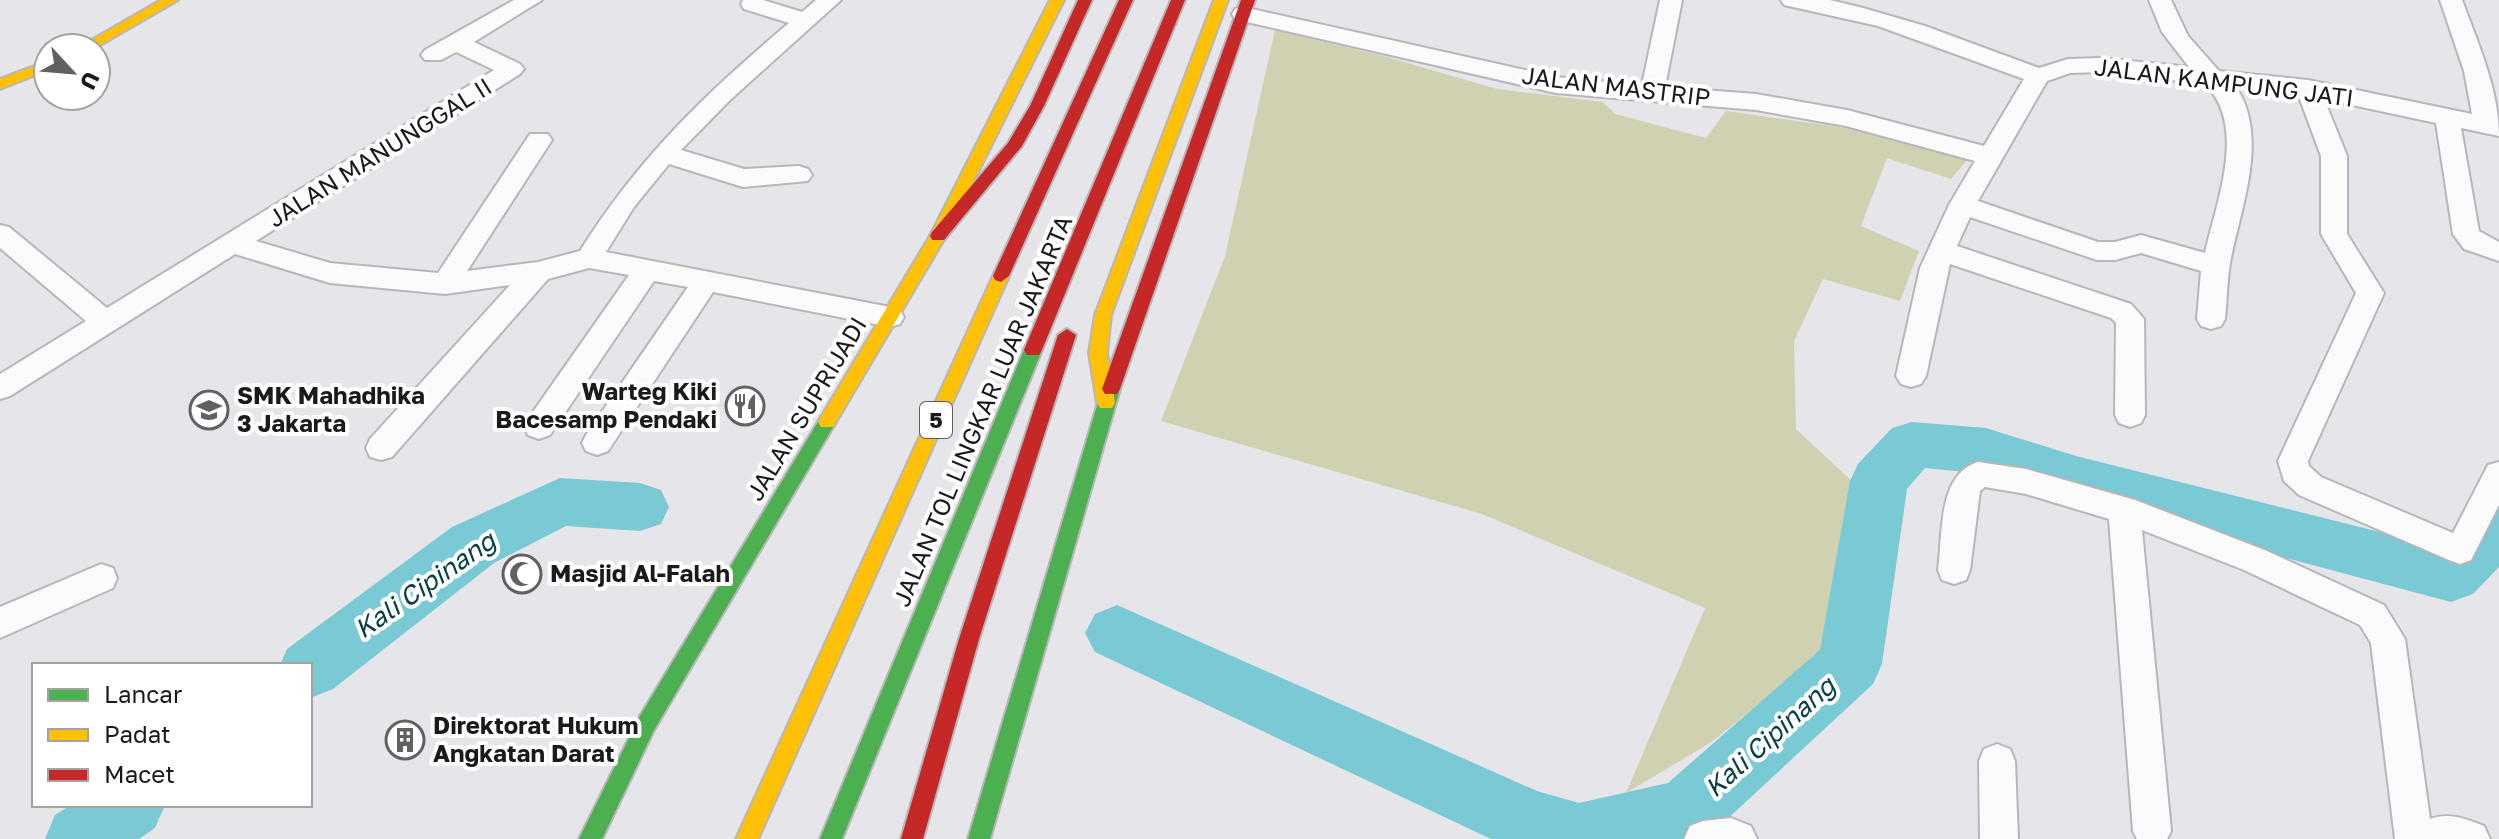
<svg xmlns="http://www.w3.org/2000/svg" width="2499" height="839" viewBox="0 0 2499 839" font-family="'Golos Text',sans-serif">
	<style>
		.green { fill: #cfd1b1 }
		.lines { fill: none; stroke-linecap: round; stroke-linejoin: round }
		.river { fill: #79cad4; fill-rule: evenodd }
		.street-casing { stroke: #b7b6ba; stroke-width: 4 }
		.fast-casing { stroke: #b7b6ba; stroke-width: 4 }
		.slow-casing { stroke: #b7b6ba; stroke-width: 4 }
		.jam-casing { stroke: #b7b6ba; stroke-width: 4 }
		.street { fill: #fbfbfc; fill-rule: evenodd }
		.fast { fill: #4caf50; fill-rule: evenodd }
		.slow { fill: #ffc107; fill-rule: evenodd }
		.jam { fill: #c62828; fill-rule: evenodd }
		.labels { text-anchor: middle; stroke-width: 8; stroke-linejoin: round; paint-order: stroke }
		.shield { fill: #fff; stroke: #5f5e60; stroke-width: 2 }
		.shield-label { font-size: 22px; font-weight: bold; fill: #1a191c }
		.street-label { font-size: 24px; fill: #1a191c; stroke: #fff }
		.poi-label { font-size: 24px; font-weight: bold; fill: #1a191c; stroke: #fff; text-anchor: start }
		.water-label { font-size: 26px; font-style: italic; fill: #094045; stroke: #fff }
	</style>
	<rect width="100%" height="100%" fill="#e6e5e9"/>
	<path class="green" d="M1275,30L1387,57L1497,89L1603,102L1615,114L1706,138L1726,111L1846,128L1967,160L1951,179L1887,158L1861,226L1919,251L1900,301L1823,279L1794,341L1796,429L1854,483L1819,656L1710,743L1626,793L1705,608L1482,514L1161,421L1225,256Z"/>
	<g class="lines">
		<path class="river" d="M1912,422L1986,428L2076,456L2440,547L2478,510L2499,502V567L2473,594L2451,602L2076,502L1986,474L1925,468L1907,489L1882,664L1873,684L1710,835L1701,839H1491L1095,652L1085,633L1095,614L1117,605L1537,791L1579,803L1668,783L1820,650L1850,481L1858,464L1892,428Z
			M560,478L640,483L661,490L669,507L661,524L640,531L566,526L494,563L333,689L310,698V665H280L287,649L452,527Z
			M71,805H165L155,828L139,839H45L55,815Z"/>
		<defs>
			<path id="street" d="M514,0H542L474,42L520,64L524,69L520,74L256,241L330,263L438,273L530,134H548L552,140L467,271L538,262L580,251C639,157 705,94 789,23L744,9L741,4L743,0H763L802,12L816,0H841L730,100L681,150L744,169L799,166L808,169L812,175L808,181L743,187L669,164L634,207L606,252L890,307L900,310L904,317L900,324L890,327L713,292L608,451L597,455L586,451L582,443L586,435L688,287L654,281L550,435L539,439L528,435L524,427L528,419L629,275L589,268L548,279L392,457L381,460L370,457L366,448L370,439L510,285L445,294L330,283L235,254L10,396L0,399V374L86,321L0,248V225L9,227L107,308L494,70L456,52L441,60H425L421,55L425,50Z
				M1660,0H1682L1665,87L1756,94L1847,110L1984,146L2024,79L1878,26L1784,5L1781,0H1830L1863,8L1925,26L2039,68L2068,59L2101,58L2189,67L2162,32L2149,0H2171L2188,36L2219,71L2308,80L2472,114L2464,71L2440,0H2462C2478,43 2499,90 2499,136L2461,128L2479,231L2499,242V261L2464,249L2453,234L2436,123L2324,99L2347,156V234L2384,293L2308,461L2309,466L2321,477L2453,533L2488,465L2499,462V505L2471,560L2460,564L2449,560L2299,495L2284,481L2278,461L2356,293L2321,234V156L2298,94L2236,87C2270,137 2240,209 2230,263C2227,281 2227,301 2225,319L2221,326L2211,329L2201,326L2197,319L2201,271L2141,253L2115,260H2097L1970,217L1957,246L2131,304L2144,319L2145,415L2141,423L2130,427L2119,423L2115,415L2116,323L2111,318L1950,264L1926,376L1921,384L1911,387L1901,384L1896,376L1920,268L1949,205L1975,161L1846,126L1756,110L1556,93L1243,21L1235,19L1232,14L1235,9L1243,7L1556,77L1642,85ZM2101,72L2205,84C2248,126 2216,203 2205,253L2141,235L2115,242H2098L1978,201L2047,81L2070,73Z
				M1978,462L2026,469L2135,500L2267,551L2384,605L2405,639L2430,819C2448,812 2466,819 2484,826L2490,839H2395L2371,643L2360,625L2244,570L2142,530L2171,831L2167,839H2137L2133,831L2109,519L2026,494L1985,487L1980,491L1970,570L1966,580L1954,584L1942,580L1938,570C1943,534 1937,475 1978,462Z
				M101,564L113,568L117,578L113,588L0,638V607Z
				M1997,744L2010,749L2015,761L2018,839H1980L1979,761L1984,749Z
				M1731,818L1751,826L1757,839H1684L1690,826L1703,821Z"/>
			<path id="fast" d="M1033,344L1042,350L842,839H820L1024,350Z
				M1111,382L1120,389L990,839H968L1102,389Z
				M827,415L833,417L836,422L654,730L602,839H579L640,716L821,417Z"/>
			<path id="slow" d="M161,0H178L95,48H78Z
				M1050,0H1064L946,236L833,427H821L818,422L821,417L930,236Z
				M1214,0H1228L1111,315L1107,353L1115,403L1112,408H1100L1097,403L1089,353L1095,315Z
				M48,61V70L0,89V79Z
				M1001,270L1009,276L758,839H736L993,276Z"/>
			<path id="jam" d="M1078,0H1092L1044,106L1022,146L944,240H932L930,236L932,232L1008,143L1030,106Z
				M1119,0H1133L1009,276L1001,282L995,280L993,276Z
				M1171,0H1185L1042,350L1039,355H1027L1024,350Z
				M1241,0H1255L1120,389L1117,394H1105L1102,389Z
				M1067,329L1076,335L979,639L923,839H901L959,639L1058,335Z"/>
		</defs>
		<use href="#street" class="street-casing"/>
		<use href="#fast" class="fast-casing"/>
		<use href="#slow" class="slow-casing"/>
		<use href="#jam" class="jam-casing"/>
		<use href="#street" class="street"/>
		<use href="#fast" class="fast"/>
		<use href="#slow" class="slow"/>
		<use href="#jam" class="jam"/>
	</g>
	<defs>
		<symbol id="restaurant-ring" viewBox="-11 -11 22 22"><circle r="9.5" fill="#fff" stroke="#616064" stroke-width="1.5"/><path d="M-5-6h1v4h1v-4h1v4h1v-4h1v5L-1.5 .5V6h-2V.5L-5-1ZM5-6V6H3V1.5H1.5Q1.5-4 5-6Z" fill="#616064"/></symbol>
		<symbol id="school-ring" viewBox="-11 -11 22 22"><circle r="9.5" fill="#fff" stroke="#616064" stroke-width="1.5"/><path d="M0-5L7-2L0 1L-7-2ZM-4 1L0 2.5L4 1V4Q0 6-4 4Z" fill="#616064"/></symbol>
		<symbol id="mosque-ring" viewBox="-11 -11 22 22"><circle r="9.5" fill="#fff" stroke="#616064" stroke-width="1.5"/><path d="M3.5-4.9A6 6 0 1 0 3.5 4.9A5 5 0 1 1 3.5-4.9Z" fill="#616064"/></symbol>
		<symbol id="building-ring" viewBox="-11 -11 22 22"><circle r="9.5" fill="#fff" stroke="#616064" stroke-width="1.5"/><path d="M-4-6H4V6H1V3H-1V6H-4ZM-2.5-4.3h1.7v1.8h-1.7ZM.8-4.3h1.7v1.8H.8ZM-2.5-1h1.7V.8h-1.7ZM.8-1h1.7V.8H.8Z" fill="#616064"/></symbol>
	</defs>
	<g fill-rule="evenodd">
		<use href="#restaurant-ring" x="723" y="384" width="44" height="44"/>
		<use href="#school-ring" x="187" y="388" width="44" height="44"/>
		<use href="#mosque-ring" x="500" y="552" width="44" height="44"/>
		<use href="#building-ring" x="383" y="718" width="44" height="44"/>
	</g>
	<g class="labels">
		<rect class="shield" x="920" y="402" width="32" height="36" rx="6"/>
		<g class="shield-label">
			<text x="936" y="428">5</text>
		</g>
		<g class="street-label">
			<text transform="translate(2224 83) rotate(7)" y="8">JALAN KAMPUNG JATI</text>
			<text transform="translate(1616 87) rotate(7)" y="8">JALAN MASTRIP</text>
			<text transform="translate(380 153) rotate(-32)" y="8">JALAN MANUNGGAL II</text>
			<text transform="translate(807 409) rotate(-59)" y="8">JALAN SUPRIJADI</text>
			<text transform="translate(983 411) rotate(-67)" y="8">JALAN TOL LINGKAR LUAR JAKARTA</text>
		</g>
		<g class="poi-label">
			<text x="717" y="400" text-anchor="end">Warteg Kiki<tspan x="717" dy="28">Bacesamp Pendaki</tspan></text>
			<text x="237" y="404">SMK Mahadhika<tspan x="237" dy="28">3 Jakarta</tspan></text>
			<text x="550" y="582">Masjid Al-Falah</text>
			<text x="433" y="734">Direktorat Hukum<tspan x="433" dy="28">Angkatan Darat</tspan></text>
		</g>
		<g class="water-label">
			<text transform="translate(425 585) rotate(-35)" y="9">Kali Cipinang</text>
			<text transform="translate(1770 737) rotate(-42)" y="9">Kali Cipinang</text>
		</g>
	</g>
	<rect x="32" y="663" width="280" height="144" fill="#ffffff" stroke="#a3a3a4" stroke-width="2"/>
	<rect x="48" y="689" width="40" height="12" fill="#4caf50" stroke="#a3a3a4" stroke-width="2"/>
	<text x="104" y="703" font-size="24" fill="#1a191c">Lancar</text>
	<rect x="48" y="729" width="40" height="12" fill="#ffc107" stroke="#a3a3a4" stroke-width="2"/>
	<text x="104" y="743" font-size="24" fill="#1a191c">Padat</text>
	<rect x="48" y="769" width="40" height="12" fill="#c62828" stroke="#a3a3a4" stroke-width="2"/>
	<text x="104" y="783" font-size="24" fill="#1a191c">Macet</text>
	<g transform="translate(72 72) rotate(116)"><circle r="38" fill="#ffffff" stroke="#a3a3a4" stroke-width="2"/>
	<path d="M0-6L14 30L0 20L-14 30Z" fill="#616064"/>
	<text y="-12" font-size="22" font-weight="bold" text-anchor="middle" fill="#1a191c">U</text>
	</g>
</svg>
